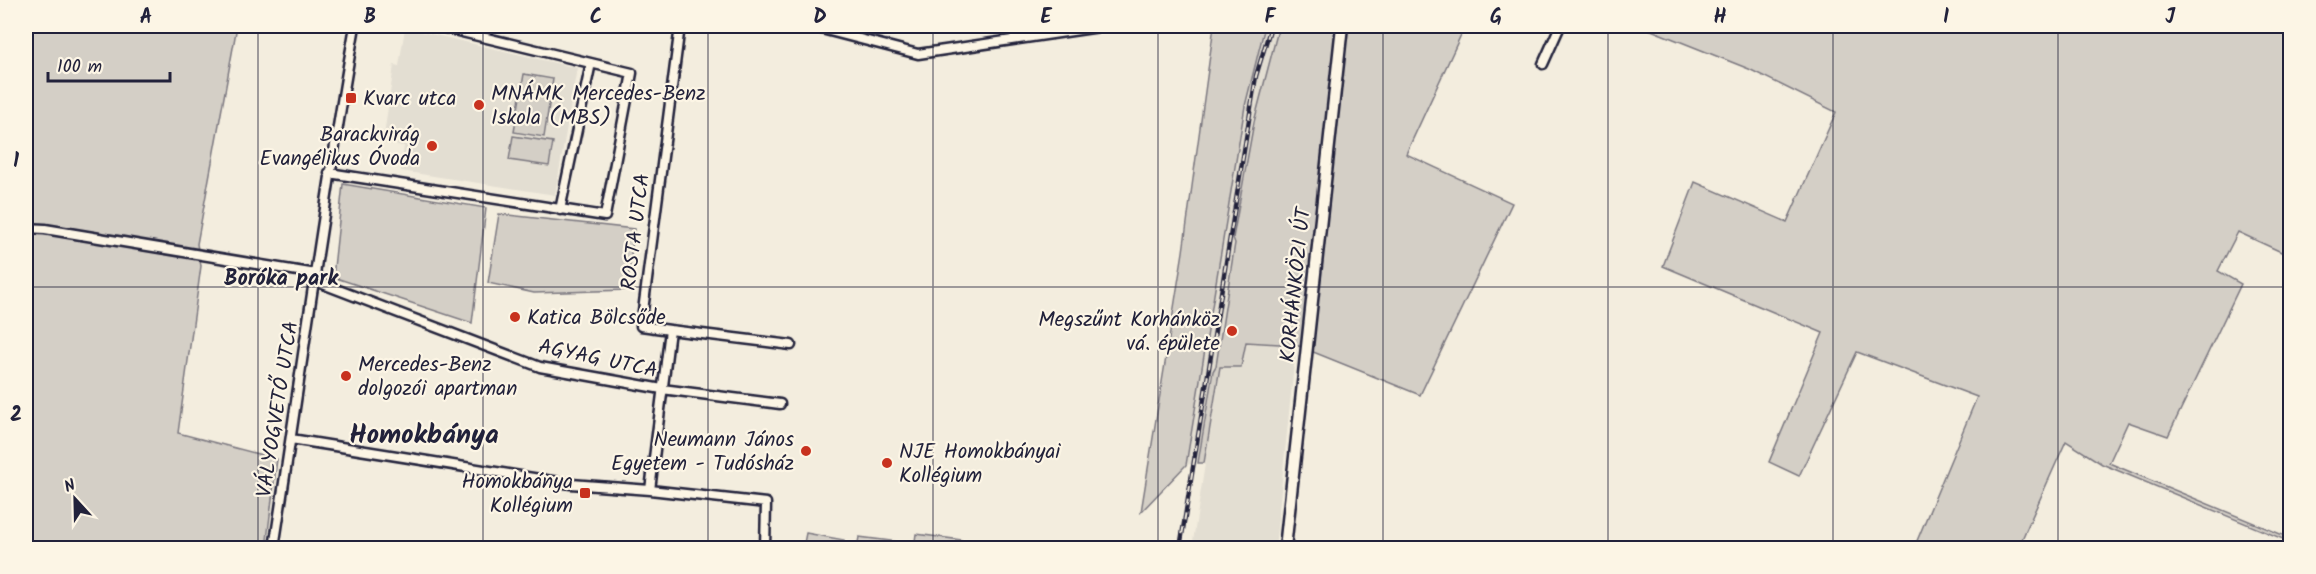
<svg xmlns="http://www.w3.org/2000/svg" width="2316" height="574" viewBox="0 0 2316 574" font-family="Kalam,sans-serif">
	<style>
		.built { fill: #e3ded2 }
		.green { fill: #d4cfc6; stroke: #7b7880; stroke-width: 1.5 }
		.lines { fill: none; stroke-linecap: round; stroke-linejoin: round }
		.minor-casing { stroke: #22223b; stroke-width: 13 }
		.tertiary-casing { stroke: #22223b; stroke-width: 15 }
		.minor { stroke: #fcf5e5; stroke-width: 8 }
		.tertiary { stroke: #fcf5e5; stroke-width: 10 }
		.rail-casing { stroke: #22223b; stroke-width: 4.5 }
		.rail { stroke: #fcf5e5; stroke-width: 2; stroke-dasharray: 7; stroke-linecap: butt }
		.grid { fill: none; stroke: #22223b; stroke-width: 1.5; stroke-opacity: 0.55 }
		.poi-dot { fill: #c8321e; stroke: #fcf5e5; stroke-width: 2 }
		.labels { text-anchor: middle; stroke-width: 4.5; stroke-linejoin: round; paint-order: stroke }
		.poi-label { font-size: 21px; fill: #22223b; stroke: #fcf5e5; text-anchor: start }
		.street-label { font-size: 21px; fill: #22223b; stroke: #fcf5e5 }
		.neighbourhood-label { font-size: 22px; font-weight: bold; fill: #22223b; stroke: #fcf5e5 }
		.district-label { font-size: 27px; font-weight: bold; fill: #22223b; stroke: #fcf5e5 }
		.neatline { fill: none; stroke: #22223b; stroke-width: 2 }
		.grid-label { font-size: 20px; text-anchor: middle; font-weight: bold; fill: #22223b }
	</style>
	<rect width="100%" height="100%" fill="#f3edde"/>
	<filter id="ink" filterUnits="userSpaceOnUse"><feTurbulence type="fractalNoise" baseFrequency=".0167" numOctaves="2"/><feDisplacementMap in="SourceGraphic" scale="12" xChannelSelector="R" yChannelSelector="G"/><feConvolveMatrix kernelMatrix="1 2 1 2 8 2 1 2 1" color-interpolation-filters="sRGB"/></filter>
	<g filter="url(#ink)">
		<path class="built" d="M1265,26H1279L1254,122L1233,237L1235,243L1216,366L1213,371L1198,463L1186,465L1245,106Z
			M405,28L577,68L555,195L401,171L404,146L383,143L394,65L399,66Z
			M1245,342L1296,345L1275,548H1192L1220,367Z"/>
		<path class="green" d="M26,26H237L197,244L201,266L178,433L277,459L266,548H26Z
			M1214,26H1265L1245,106L1186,465L1141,512L1183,252Z
			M1279,26H1465L1406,154L1512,203L1420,395L1296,345L1246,342L1241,367H1220L1204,463H1198L1213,371L1216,366L1235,243L1233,238L1254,122Z
			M1641,26H2290V256L2238,232L2218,271L2241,284L2168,436L2128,422L2109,463L2290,538V542L2102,464L2066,441L2018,548H1914L1977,397L1857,352L1799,476L1769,462L1823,333L1663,266L1695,182L1787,222L1836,112L1749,69Z
			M524,74L553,79L544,137L514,132Z
			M513,136L553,142L549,166L509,160Z
			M343,184L486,208L472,323L333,277Z
			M499,214L634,229L627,290L534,293L488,283Z
			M806,533L844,540L843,548H803Z
			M916,534L961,540L959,548H914Z
			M859,537L906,543L905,548H857Z"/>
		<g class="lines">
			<defs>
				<path id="minor" d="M810,26L918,54L1106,26
					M1543,64L1560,26
					M329,173L605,216L632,73L437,26
					M560,210L591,63
					M26,228L45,229L316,274
					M315,281L540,367L662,389L780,404
					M670,330L791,345
					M291,439L571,484L650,490L766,503L765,548
					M650,490L670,330L641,326L680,26
					M274,548C301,374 324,199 355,26"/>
				<path id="tertiary" d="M1285,548L1342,26"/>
			</defs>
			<use href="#minor" class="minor-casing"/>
			<use href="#tertiary" class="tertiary-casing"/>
			<use href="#minor" class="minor"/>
			<use href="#tertiary" class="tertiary"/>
			<defs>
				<path id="rail" d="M1180,548L1256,76L1271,26"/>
			</defs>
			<use href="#rail" class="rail-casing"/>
			<use href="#rail" class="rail"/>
		</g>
	</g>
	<path class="grid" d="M258,26V548M483,26V548M708,26V548M933,26V548M1158,26V548M1383,26V548M1608,26V548M1833,26V548M2058,26V548M26,287H2290"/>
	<g class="poi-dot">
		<rect x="345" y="92" width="12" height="12" rx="3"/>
		<circle cx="479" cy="105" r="6"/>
		<circle cx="432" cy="146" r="6"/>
		<circle cx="515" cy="317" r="6"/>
		<circle cx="1232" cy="331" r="6"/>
		<circle cx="346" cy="376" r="6"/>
		<circle cx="806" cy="451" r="6"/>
		<circle cx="887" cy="463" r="6"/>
		<rect x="579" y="487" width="12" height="12" rx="3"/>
	</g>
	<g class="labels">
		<g class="poi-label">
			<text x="491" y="100">MNÁMK Mercedes-Benz<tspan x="491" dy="24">Iskola (MBS)</tspan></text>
			<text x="363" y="105">Kvarc utca</text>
			<text x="420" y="141" text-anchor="end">Barackvirág<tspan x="420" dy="24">Evangélikus Óvoda</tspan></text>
			<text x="527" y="324">Katica Bölcsőde</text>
			<text x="1220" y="326" text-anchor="end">Megszűnt Korhánköz<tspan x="1220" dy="24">vá. épülete</tspan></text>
			<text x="358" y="371">Mercedes-Benz<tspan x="358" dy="24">dolgozói apartman</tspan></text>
			<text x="794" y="446" text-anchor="end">Neumann János<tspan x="794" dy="24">Egyetem - Tudósház</tspan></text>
			<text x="899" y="458">NJE Homokbányai<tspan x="899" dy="24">Kollégium</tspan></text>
			<text x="573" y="488" text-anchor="end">Homokbánya<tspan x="573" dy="24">Kollégium</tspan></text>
		</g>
		<g class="street-label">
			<text transform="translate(635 232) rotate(-83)" y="7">ROSTA UTCA</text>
			<text transform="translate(1295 285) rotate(-84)" y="7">KORHÁNKÖZI ÚT</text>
			<text transform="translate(598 358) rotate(12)" y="7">AGYAG UTCA</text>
			<text transform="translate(277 409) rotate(-81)" y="7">VÁLYOGVETŐ UTCA</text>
		</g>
		<g class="neighbourhood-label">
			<text x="281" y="285">Boróka park</text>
		</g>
		<g class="district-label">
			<text x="424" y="443">Homokbánya</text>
		</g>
	</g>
	<rect width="2316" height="574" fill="none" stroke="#fcf5e5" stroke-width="66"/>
	<g transform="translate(75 499) rotate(338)" stroke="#fcf5e5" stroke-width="4.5" paint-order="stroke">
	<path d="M0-4.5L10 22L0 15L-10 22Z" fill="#22223b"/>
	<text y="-9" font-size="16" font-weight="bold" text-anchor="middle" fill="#22223b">N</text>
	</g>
	<path d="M48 72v9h122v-9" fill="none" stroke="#22223b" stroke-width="3"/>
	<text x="57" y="72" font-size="18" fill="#22223b" stroke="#fcf5e5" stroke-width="4.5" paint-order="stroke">100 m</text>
	<rect x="33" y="33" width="2250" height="508" class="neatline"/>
	<g class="grid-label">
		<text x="146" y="23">A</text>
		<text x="370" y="23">B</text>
		<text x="596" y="23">C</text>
		<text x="820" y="23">D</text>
		<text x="1046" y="23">E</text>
		<text x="1270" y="23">F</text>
		<text x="1496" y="23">G</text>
		<text x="1720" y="23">H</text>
		<text x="1946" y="23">I</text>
		<text x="2170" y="23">J</text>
		<text x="16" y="167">1</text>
		<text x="16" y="421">2</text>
	</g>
</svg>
